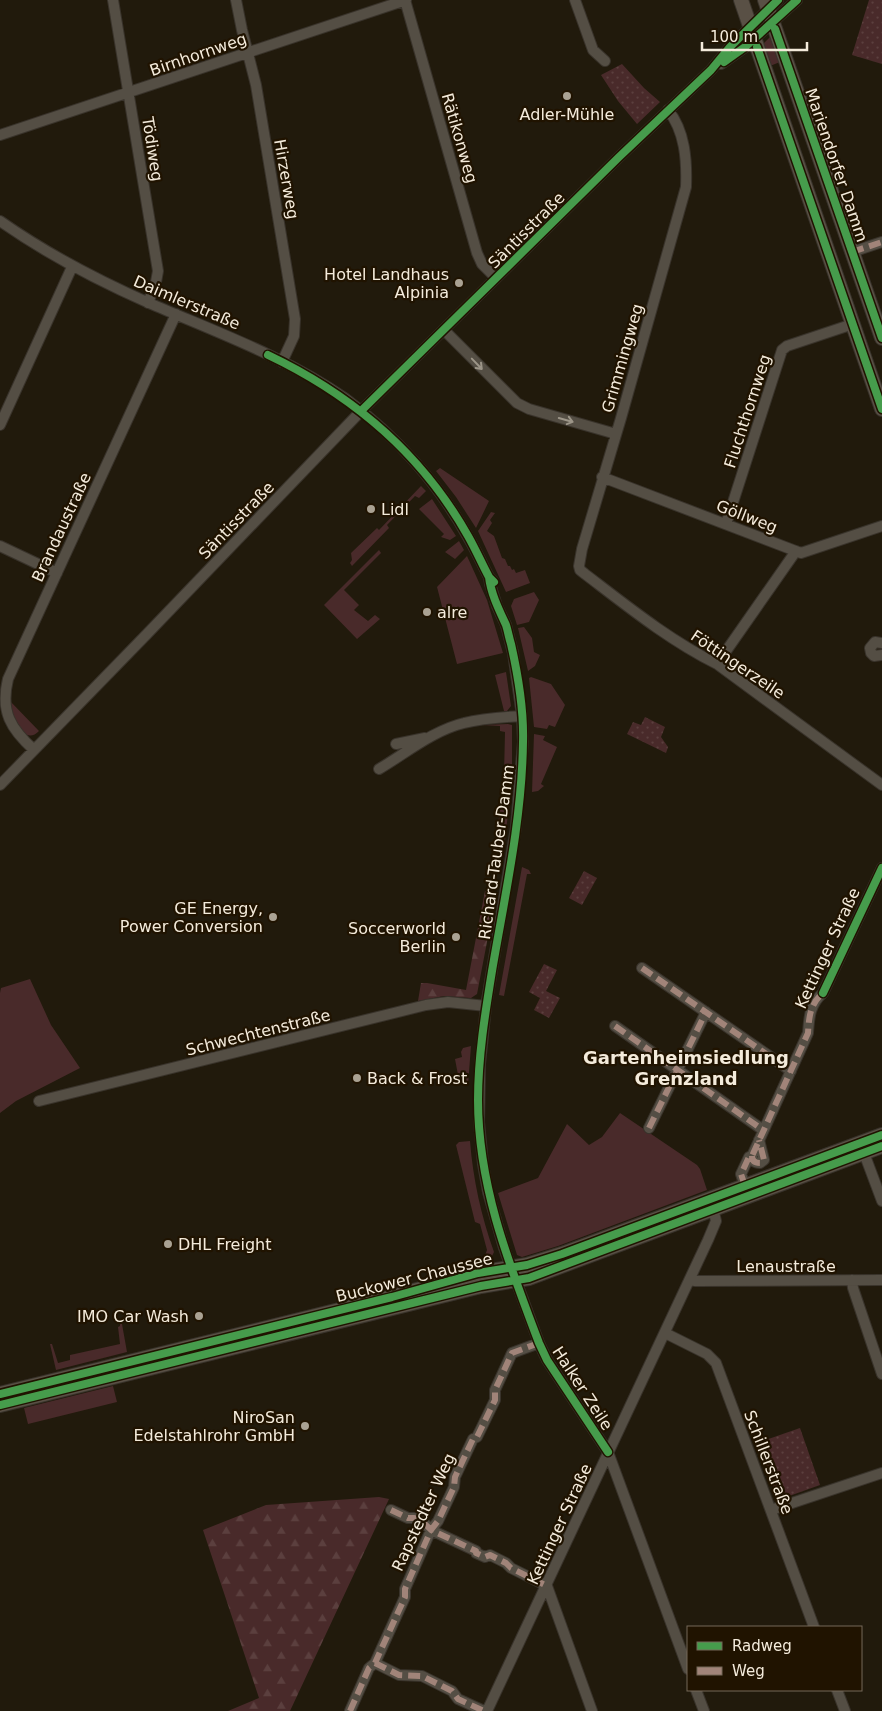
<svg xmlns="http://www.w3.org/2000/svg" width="882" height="1711" viewBox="0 0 882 1711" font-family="'DejaVu Sans',sans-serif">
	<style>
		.green { fill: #492a2a }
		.forest { fill: url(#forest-firs) }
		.park { fill: url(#park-dots) }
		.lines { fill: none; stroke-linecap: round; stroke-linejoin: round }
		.minor-casing { stroke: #39332b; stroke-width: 12 }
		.major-casing { stroke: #39332b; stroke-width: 16 }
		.minor { stroke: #544e44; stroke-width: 10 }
		.major { stroke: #595045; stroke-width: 14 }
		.quiet { stroke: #a18479; stroke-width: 6; stroke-dasharray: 12 6; stroke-linecap: butt }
		.cycleway-casing { stroke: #201300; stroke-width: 11 }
		.cycleway { stroke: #469c4c; stroke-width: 8 }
		.oneway { stroke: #9c9588 }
		.poi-dot { fill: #aaa293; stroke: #201300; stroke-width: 2 }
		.labels { text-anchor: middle; stroke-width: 4.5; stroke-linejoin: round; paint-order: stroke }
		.street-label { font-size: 16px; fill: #f4ebdb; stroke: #201300 }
		.poi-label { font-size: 16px; fill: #f4ebdb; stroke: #201300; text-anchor: end }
		.neighbourhood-label { font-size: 18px; font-weight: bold; fill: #f4ebdb; stroke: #201300 }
	</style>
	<defs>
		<pattern id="forest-firs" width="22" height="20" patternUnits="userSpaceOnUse" patternTransform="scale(1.25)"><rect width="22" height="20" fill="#492a2a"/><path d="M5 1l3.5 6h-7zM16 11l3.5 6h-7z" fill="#5b3f3e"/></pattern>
		<pattern id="park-dots" width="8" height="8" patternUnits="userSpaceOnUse" patternTransform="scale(1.25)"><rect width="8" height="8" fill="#492a2a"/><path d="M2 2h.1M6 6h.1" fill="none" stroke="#5b3f3e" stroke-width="1.8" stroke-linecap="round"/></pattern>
	</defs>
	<rect width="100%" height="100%" fill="#211a0c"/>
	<path class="green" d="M772,35L780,62L770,66L761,46Z
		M440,468L489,501L476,528L456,497L436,471Z
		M421,486L426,491L419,498L415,496L387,525L389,528L352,566L350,563L352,560L351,553L377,528L379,530Z
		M432,499L456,536L450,540L441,537L444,534L419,509Z
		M491,512L495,513L490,520L492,523L487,531L494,536L502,558L505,559L508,566H510L512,570L514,569L516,573L525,570L530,583L506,592L478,531Z
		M459,541L464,550L455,559L445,552Z
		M379,550L381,553L344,590L359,605L354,610L368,621L375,615L380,619L357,639L324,605Z
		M467,556L487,600L503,653L457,664L437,587Z
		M534,592L539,600L529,622L517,625L511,606L514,599Z
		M524,627L532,638L534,652L540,655L535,666L528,671L518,628Z
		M506,672L511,706L507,711H504L495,675Z
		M531,677L551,684L565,705L555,727L549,725L547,729L534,727L529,678Z
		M10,701L39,731C23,748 11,713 10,701Z
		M508,724L512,725V775L504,774L505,732L500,731V726L482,725Z
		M534,734L545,736L543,740L557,747L541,784L544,786L538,791L532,792Z
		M504,784L511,785L505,841V843L495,844Z
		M522,867L529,870L531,874H527L504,996L499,995Z
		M30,979L51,1025L80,1068L16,1101L0,1113V993L1,988Z
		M471,1046L468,1085H465L462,1074L458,1075L455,1059L462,1057L461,1052L463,1048Z
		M620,1113L697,1165L700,1169L707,1190L558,1246L522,1257L517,1255L498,1193L538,1178L567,1124L589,1145L602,1137Z
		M470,1141C473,1179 481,1216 494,1252L491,1258L483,1261L487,1250L480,1224L475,1222L456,1145L459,1142Z
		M120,1324H122L127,1352L56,1370L50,1344H52L58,1363L70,1360V1355L120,1344L118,1327L120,1326Z
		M113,1386L117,1402L28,1424L24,1408Z"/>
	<path class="forest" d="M485,891L496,895L477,994L471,998L444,996L418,1001L421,983H427L466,990Z
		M379,1497L389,1499L290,1711H228L259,1698L203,1530L266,1505Z"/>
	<path class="park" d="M869,0H882V64L852,55Z
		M622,64L644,88L660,102L637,124L618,101L601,75Z
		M645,717L665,727L661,737L668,747L666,753L627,734L633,722L641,725Z
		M584,871L597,878L582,905L569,898Z
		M544,964L557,970L546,991L560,998L549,1018L534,1010L540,998L529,992Z
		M800,1428L820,1485L778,1500L757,1443Z"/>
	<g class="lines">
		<defs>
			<path id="minor" d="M113,0L158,271L156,282L148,303
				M236,0L242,30L256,85L295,319L294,336L282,362
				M405,0L477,253L482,264L496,278
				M575,0L593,50L605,61
				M721,64L745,47L797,0
				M668,110C685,131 687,160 686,187L621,418L582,549L579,566L580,570L585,574C627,606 669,640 717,664L882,785
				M0,135L406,0
				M0,221C47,254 97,280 149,303C216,332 286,357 346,399C395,435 439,484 468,537C476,550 482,564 489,577L493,581
				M852,252L882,242
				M444,330L517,403L529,409L616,434
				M0,425L72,267
				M602,477L801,553L882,526
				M726,524L782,350L787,346L853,324
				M0,546L57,573
				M489,577L490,584L497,606L506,625L513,653L522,716L523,742L516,827L486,1006L480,1064L479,1122L483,1164L488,1192L504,1248L539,1343L547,1360L608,1452L688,1669
				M882,643L875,642L870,648L871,653L874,656L882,655
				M717,664L796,551
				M396,744L425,738
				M34,750C11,729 0,712 8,679L176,314
				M379,769C406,753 434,730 464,723C483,718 503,717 522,716
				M0,785L146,635L361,411L619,157L711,70L730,47L778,0
				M642,968L791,1071
				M615,1026L763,1130
				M39,1101L426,1005L448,1002L486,1006
				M649,1128L706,1012
				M864,1153L882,1201
				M752,1156C752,1161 755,1163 760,1163L764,1160L759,1140
				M745,1186L741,1174L749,1157L752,1156L808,1033C809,1017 810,1004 823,993L882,868
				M690,1279L695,1281L882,1280
				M852,1280L853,1288L882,1374
				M665,1333L707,1354L716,1363L814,1627
				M391,1510L408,1518H414L425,1524L431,1530L476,1551V1553L485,1557L490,1555L506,1563L511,1568L547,1586
				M771,1510L882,1473
				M547,1586L592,1711
				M375,1663L399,1675L422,1676L452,1691L458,1699L484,1711
				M696,1690L704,1711
				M837,1690L845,1711
				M350,1711L369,1668L375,1663L405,1597V1589L431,1530L438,1521L454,1487L455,1477L473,1439L477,1437L495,1400V1390L512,1353L539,1343
				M487,1711L708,1240L716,1221L712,1204"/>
			<path id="major" d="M741,0L882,409
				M765,0L882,338
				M0,1394L392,1297L478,1273L527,1265L562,1254L882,1135
				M0,1405L481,1286L529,1278L882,1146"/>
		</defs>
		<use href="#minor" class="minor-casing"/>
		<use href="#major" class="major-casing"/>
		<use href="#minor" class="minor"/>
		<use href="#major" class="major"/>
		<path class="quiet" d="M852,252L882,242
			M642,968L791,1071
			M615,1026L763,1130
			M649,1128L706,1012
			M752,1156C752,1161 755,1163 760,1163L764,1160L759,1140
			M745,1186L741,1174L749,1157L752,1156L808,1033C809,1017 810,1004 823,993
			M391,1510L408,1518H414L425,1524L431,1530L476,1551V1553L485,1557L490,1555L506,1563L511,1568L547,1586
			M375,1663L399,1675L422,1676L452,1691L458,1699L484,1711
			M350,1711L369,1668L375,1663L405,1597V1589L431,1530L438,1521L454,1487L455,1477L473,1439L477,1437L495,1400V1390L512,1353L539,1343"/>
		<defs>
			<path id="cycleway" d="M775,29L882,338
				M757,47L882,409
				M724,62L745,47L797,0
				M268,355C352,395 422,454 468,536C476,550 482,564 489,577L494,582
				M361,411L619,157L711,70L730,47L778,0
				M489,577C491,594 499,610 506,625C508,631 509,638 511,644C518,675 524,709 523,742C522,819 505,895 492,971C485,1014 478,1057 478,1100C478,1186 509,1264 539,1343L547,1360L608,1452
				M823,993L882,868
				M0,1394L392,1297L478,1273L527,1265L562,1254L882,1135
				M0,1405L481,1286L529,1278L882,1146"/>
		</defs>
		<use href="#cycleway" class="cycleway-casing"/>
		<use href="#cycleway" class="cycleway"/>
	</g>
	<defs><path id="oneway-shaft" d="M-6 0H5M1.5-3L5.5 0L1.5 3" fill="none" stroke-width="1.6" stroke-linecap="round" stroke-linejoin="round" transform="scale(1.25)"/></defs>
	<g class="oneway">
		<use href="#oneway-shaft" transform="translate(477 364) rotate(46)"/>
		<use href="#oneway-shaft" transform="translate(566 420) rotate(16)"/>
	</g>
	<g class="poi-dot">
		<circle cx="567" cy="96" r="5"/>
		<circle cx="459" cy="283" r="5"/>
		<circle cx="371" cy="509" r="5"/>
		<circle cx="427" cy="612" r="5"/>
		<circle cx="273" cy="917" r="5"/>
		<circle cx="456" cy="937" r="5"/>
		<circle cx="357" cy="1078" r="5"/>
		<circle cx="168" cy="1244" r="5"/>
		<circle cx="199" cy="1316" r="5"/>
		<circle cx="305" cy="1426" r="5"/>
	</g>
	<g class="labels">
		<g class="street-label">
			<text transform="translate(198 54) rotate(-19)" y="6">Birnhornweg</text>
			<text transform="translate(460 138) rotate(74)" y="6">Rätikonweg</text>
			<text transform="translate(153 149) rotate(81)" y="6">Tödiweg</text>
			<text transform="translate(837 165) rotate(71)" y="6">Mariendorfer Damm</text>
			<text transform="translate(287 179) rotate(80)" y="6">Hirzerweg</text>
			<text transform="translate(526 230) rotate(-45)" y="6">Säntisstraße</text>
			<text transform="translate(187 302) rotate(23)" y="6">Daimlerstraße</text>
			<text transform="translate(622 358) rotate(-74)" y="6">Grimmingweg</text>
			<text transform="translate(747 411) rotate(-72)" y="6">Fluchthornweg</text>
			<text transform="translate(747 516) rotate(21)" y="6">Göllweg</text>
			<text transform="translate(236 520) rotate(-46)" y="6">Säntisstraße</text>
			<text transform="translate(61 527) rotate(-65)" y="6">Brandaustraße</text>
			<text transform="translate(738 664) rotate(34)" y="6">Föttingerzeile</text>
			<text transform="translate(496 852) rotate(-82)" y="6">Richard-Tauber-Damm</text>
			<text transform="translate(827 948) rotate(-65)" y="6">Kettinger Straße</text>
			<text transform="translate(258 1032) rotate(-14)" y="6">Schwechtenstraße</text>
			<text x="786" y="1272">Lenaustraße</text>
			<text transform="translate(414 1277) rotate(-14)" y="6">Buckower Chaussee</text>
			<text transform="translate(583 1388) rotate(57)" y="6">Halker Zeile</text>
			<text transform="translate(769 1462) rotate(69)" y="6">Schillerstraße</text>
			<text transform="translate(423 1512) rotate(-65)" y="6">Rapstedter Weg</text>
			<text transform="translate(559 1524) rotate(-65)" y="6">Kettinger Straße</text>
		</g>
		<g class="poi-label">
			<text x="567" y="120" text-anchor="middle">Adler-Mühle</text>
			<text x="449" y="280">Hotel Landhaus<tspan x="449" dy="18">Alpinia</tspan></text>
			<text x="381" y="515" text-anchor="start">Lidl</text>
			<text x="437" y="618" text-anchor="start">alre</text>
			<text x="263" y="914">GE Energy,<tspan x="263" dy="18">Power Conversion</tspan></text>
			<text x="446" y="934">Soccerworld<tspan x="446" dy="18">Berlin</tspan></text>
			<text x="367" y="1084" text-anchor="start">Back &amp; Frost</text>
			<text x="178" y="1250" text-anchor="start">DHL Freight</text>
			<text x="189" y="1322">IMO Car Wash</text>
			<text x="295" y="1423">NiroSan<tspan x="295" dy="18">Edelstahlrohr GmbH</tspan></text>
		</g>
		<g class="neighbourhood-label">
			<text x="686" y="1064">Gartenheimsiedlung<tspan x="686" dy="21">Grenzland</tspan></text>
		</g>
	</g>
	<rect x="687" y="1626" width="175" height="65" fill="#201300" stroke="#756958"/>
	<rect x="697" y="1642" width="25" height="8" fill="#469c4c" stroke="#756958"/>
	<text x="732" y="1651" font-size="15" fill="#f4ebdb">Radweg</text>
	<rect x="697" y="1667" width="25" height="8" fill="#a18479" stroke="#756958"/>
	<text x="732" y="1676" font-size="15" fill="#f4ebdb">Weg</text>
	<path d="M702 42v8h105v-8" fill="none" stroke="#f4ebdb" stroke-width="2.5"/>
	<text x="710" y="42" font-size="15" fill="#f4ebdb" stroke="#201300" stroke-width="4" paint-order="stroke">100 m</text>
</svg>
